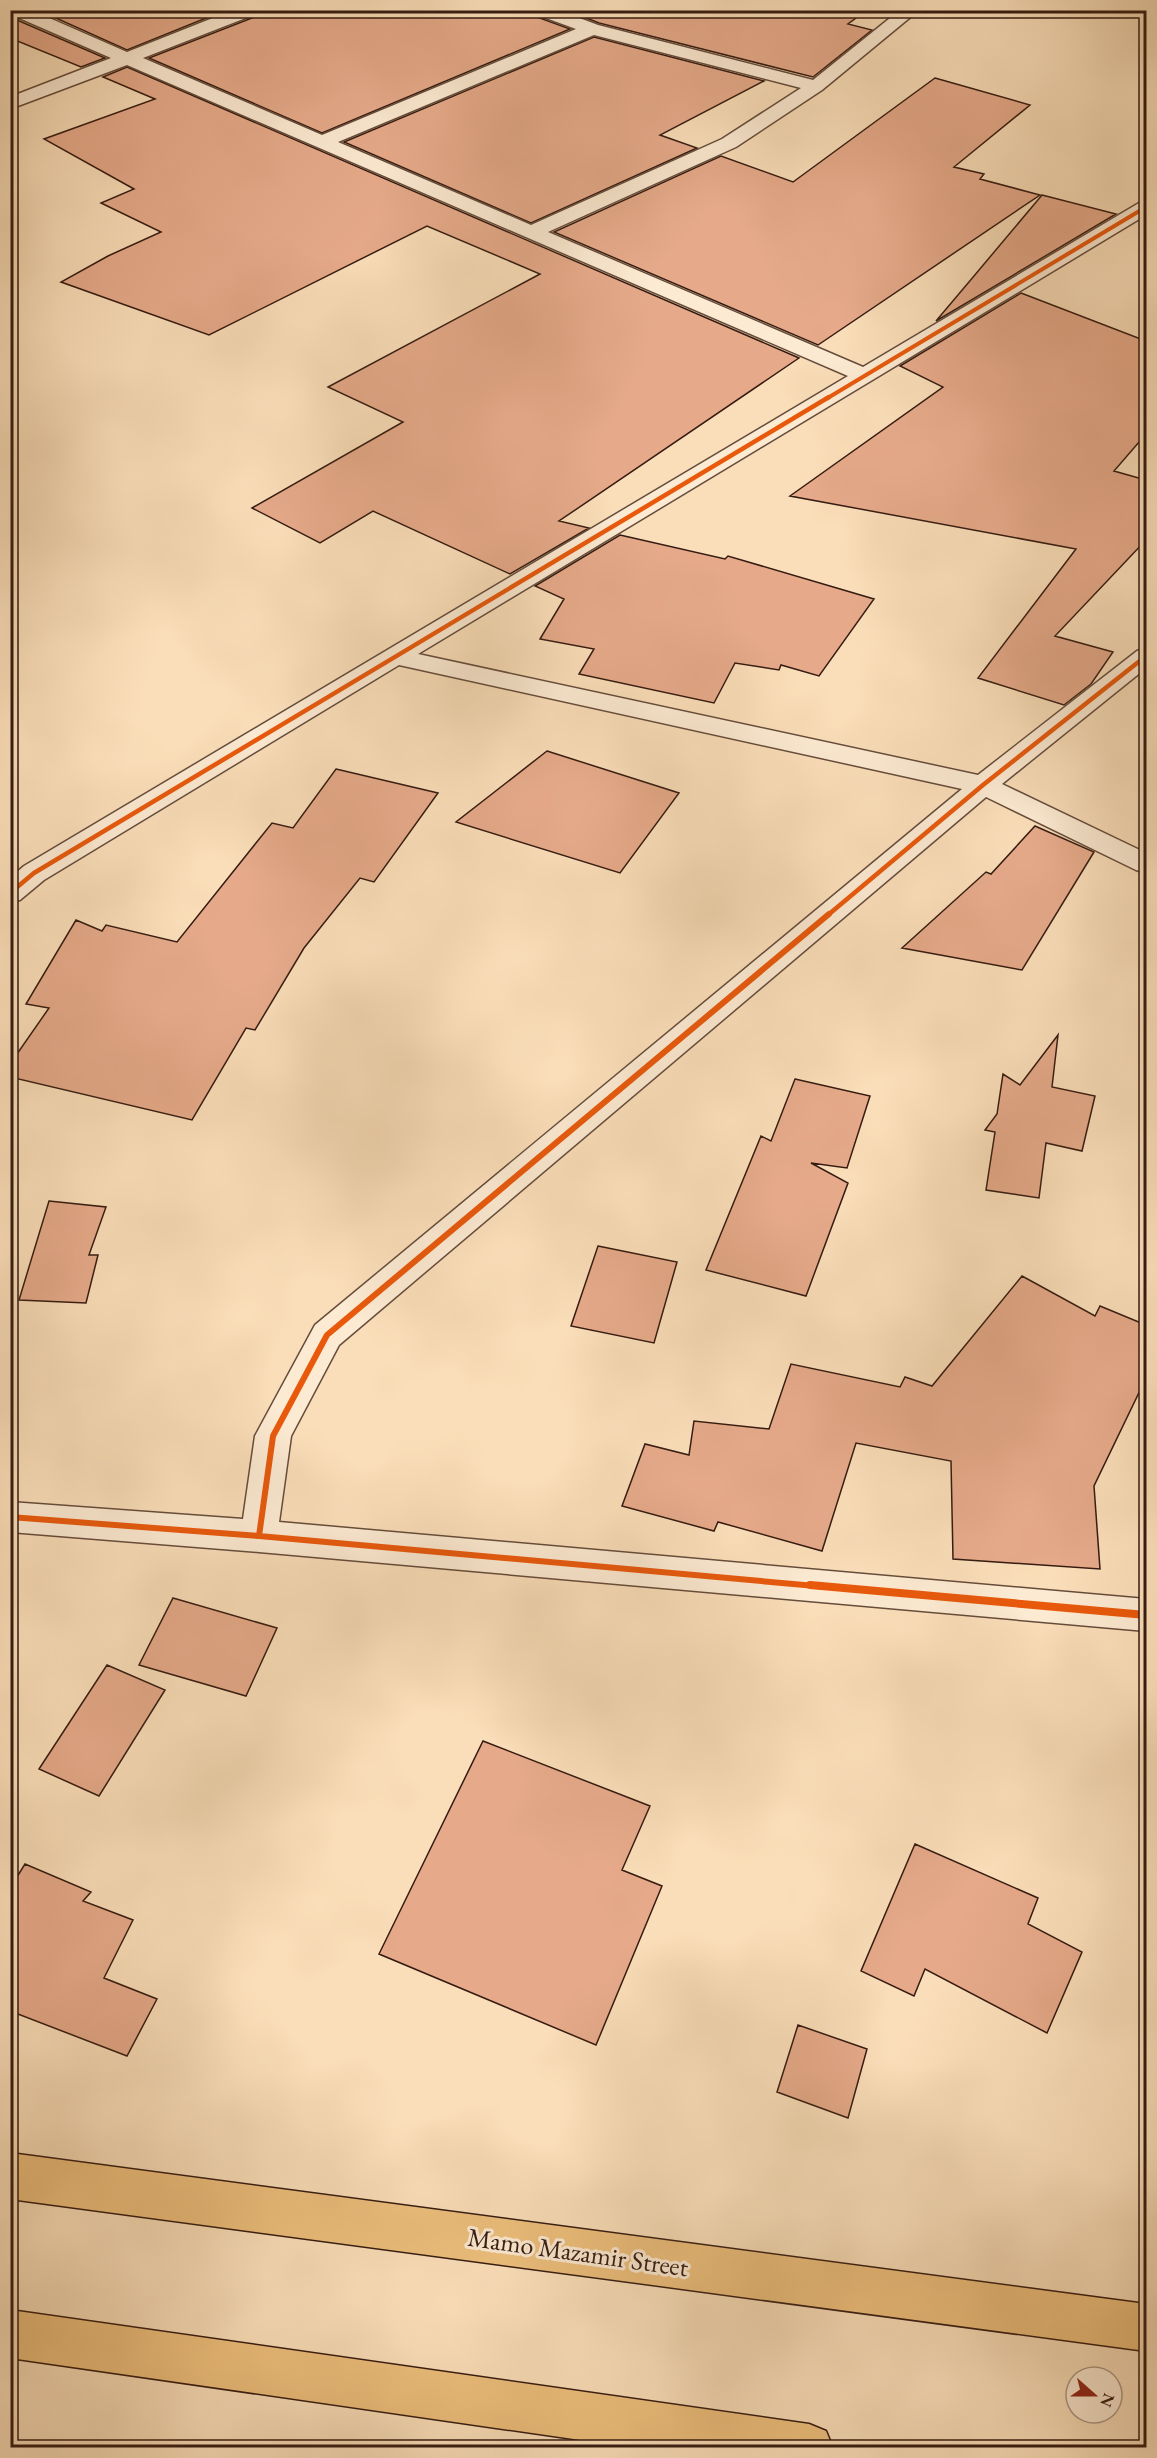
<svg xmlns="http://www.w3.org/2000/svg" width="1157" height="2458" viewBox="0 0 1157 2458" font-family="'EB Garamond',serif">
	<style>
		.building { fill: #e6aa8a; stroke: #351b11; stroke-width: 1.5 }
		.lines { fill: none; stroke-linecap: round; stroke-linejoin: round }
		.minor-casing { stroke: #664c3b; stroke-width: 3 }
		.major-casing { stroke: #351b11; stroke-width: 3 }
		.minor { fill: #fcead2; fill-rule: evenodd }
		.major { fill: #edbf7c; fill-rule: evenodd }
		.cycleway-far3-casing { stroke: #fcead2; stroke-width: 6 }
		.cycleway-far2-casing { stroke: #fcead2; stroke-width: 8 }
		.cycleway-far1-casing { stroke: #fcead2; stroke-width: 10 }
		.cycleway-casing { stroke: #fcead2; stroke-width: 11 }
		.cycleway-far3 { stroke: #e8590c; stroke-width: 4 }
		.cycleway-far2 { stroke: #e8590c; stroke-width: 4.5 }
		.cycleway-far1 { stroke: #e8590c; stroke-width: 6 }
		.cycleway { stroke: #e8590c; stroke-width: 8 }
		.labels { text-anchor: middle; stroke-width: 6; stroke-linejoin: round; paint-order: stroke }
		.near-street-label { font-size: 26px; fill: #351b11; stroke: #fcead2 }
	</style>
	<rect width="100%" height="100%" fill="#fadeb9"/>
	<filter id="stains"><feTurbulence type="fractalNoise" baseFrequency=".00333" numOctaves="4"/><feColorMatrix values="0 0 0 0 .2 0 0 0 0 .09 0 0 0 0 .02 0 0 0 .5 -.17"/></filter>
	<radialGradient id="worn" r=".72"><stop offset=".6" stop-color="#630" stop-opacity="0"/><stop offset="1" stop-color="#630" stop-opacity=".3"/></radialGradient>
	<path class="building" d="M38,10H226L127,50Z
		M260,10H531L534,16L570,29L322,133L149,58L257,16Z
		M566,10H867L848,24L872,30L813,77L599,23Z
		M10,17L105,58L81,67L10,38Z
		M594,37L764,81L660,135L697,148L531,223L344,142Z
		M127,67L799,358L559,521L589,528L510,574L373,511L320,543L252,508L403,422L328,387L540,274L427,226L209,335L61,282L108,256L161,232L101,203L134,189L44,139L155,99L103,77Z
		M935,78L1030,105L954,167L984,174L980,179L1040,195L818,345L554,232L721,156L793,182Z
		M1042,195L1116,214L936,321L974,276Z
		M1021,293L1146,341V434L1114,471L1146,480V540L1055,636L1113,652L1091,684L1064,705L978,678L1076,549L790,496L943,387L900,366Z
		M620,535L725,559L728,556L874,599L819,676L781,665L779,670L735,663L714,703L579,674L594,649L540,639L564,599L535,586Z
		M547,751L679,793L620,873L456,822Z
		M336,769L438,793L374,882L360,878L304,948L255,1030L246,1028L192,1120L10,1077V1064L49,1008L26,1004L76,920L102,931L106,925L177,942L272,823L293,828Z
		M1035,826L1094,852L1022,970L902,948L986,872L991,874Z
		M1058,1035L1052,1087L1095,1096L1082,1151L1046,1143L1039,1198L986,1190L995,1132L985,1130L997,1114L1003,1074L1020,1085Z
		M795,1079L870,1096L847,1168L811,1163L848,1183L806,1296L706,1270L761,1136L771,1141Z
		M49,1201L106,1207L89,1255H98L86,1303L19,1300Z
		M598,1246L677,1262L654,1343L571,1326Z
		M1022,1276L1095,1316L1100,1306L1146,1325V1378L1094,1486L1100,1569L953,1559L951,1461L856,1443L822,1551L718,1522L714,1531L622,1506L645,1444L689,1455L694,1421L769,1429L791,1364L900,1387L905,1377L932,1386Z
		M173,1598L277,1628L246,1696L139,1665Z
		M107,1665L165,1690L99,1796L39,1769Z
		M483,1741L650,1806L622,1870L662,1886L596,2045L379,1954Z
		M915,1844L1038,1898L1028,1924L1082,1952L1047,2033L925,1969L914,1996L861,1971Z
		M25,1864L91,1892L83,1901L133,1920L104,1978L157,1999L127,2056L10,2011V1888Z
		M798,2025L867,2049L848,2118L777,2092Z"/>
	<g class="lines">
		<defs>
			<path id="minor" d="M10,10H31L127,52L233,10H258L256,14L143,58L322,135L576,29L535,14L533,10H558L598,25L813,80L900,10H919L822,90L736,147L548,232L863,367L1139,203L1146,201V215L418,654L978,775L1137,651L1146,648V668L1002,784L1146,853V873L1136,870L986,797L339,1345L291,1436L279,1522L1146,1599V1631L259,1552L10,1532V1502L243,1519L255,1436L315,1325L962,789L399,665L44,880L20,900L10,902V878L24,866L848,376L127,65L10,109V97L111,58L10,14ZM594,35L801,88L722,139L531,225L338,142Z"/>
			<path id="major" d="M10,2153L1146,2304V2351L10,2199Z
				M10,2310L809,2424L826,2431L833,2448H636L10,2358Z"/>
		</defs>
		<use href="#minor" class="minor-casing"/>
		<use href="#major" class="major-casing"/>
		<use href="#minor" class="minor"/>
		<use href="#major" class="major"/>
		<defs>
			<path id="cycleway-far3" d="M826,399L1146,207"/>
			<path id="cycleway-far2" d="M10,893L34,873L829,397
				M828,915L983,785L1146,656"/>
			<path id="cycleway-far1" d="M10,1517L259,1536L827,1587
				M259,1536L273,1436L327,1335L829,914"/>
			<path id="cycleway" d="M810,1585L1146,1615"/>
		</defs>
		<use href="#cycleway-far3" class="cycleway-far3-casing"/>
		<use href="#cycleway-far2" class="cycleway-far2-casing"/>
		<use href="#cycleway-far1" class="cycleway-far1-casing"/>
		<use href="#cycleway" class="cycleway-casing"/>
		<use href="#cycleway-far3" class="cycleway-far3"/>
		<use href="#cycleway-far2" class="cycleway-far2"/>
		<use href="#cycleway-far1" class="cycleway-far1"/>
		<use href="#cycleway" class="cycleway"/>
	</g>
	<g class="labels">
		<g class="near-street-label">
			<text transform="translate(578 2252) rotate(8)" y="9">Mamo Mazamir Street</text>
		</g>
	</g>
	<rect width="1157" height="2458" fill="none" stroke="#fadeb9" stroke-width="36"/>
	<rect x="12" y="12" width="1133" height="2434" fill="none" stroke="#351b11" stroke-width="3"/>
	<rect x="18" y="18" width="1121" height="2422" fill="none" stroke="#351b11" stroke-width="1.5"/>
	<g transform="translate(1094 2395) rotate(111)"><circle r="28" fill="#fcead2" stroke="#ac9785" stroke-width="1.5"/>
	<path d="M0-4.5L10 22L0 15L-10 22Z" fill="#8f2418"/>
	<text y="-9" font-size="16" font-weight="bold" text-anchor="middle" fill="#351b11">N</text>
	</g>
	<rect width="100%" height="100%" filter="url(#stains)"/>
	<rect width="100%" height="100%" fill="url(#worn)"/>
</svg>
